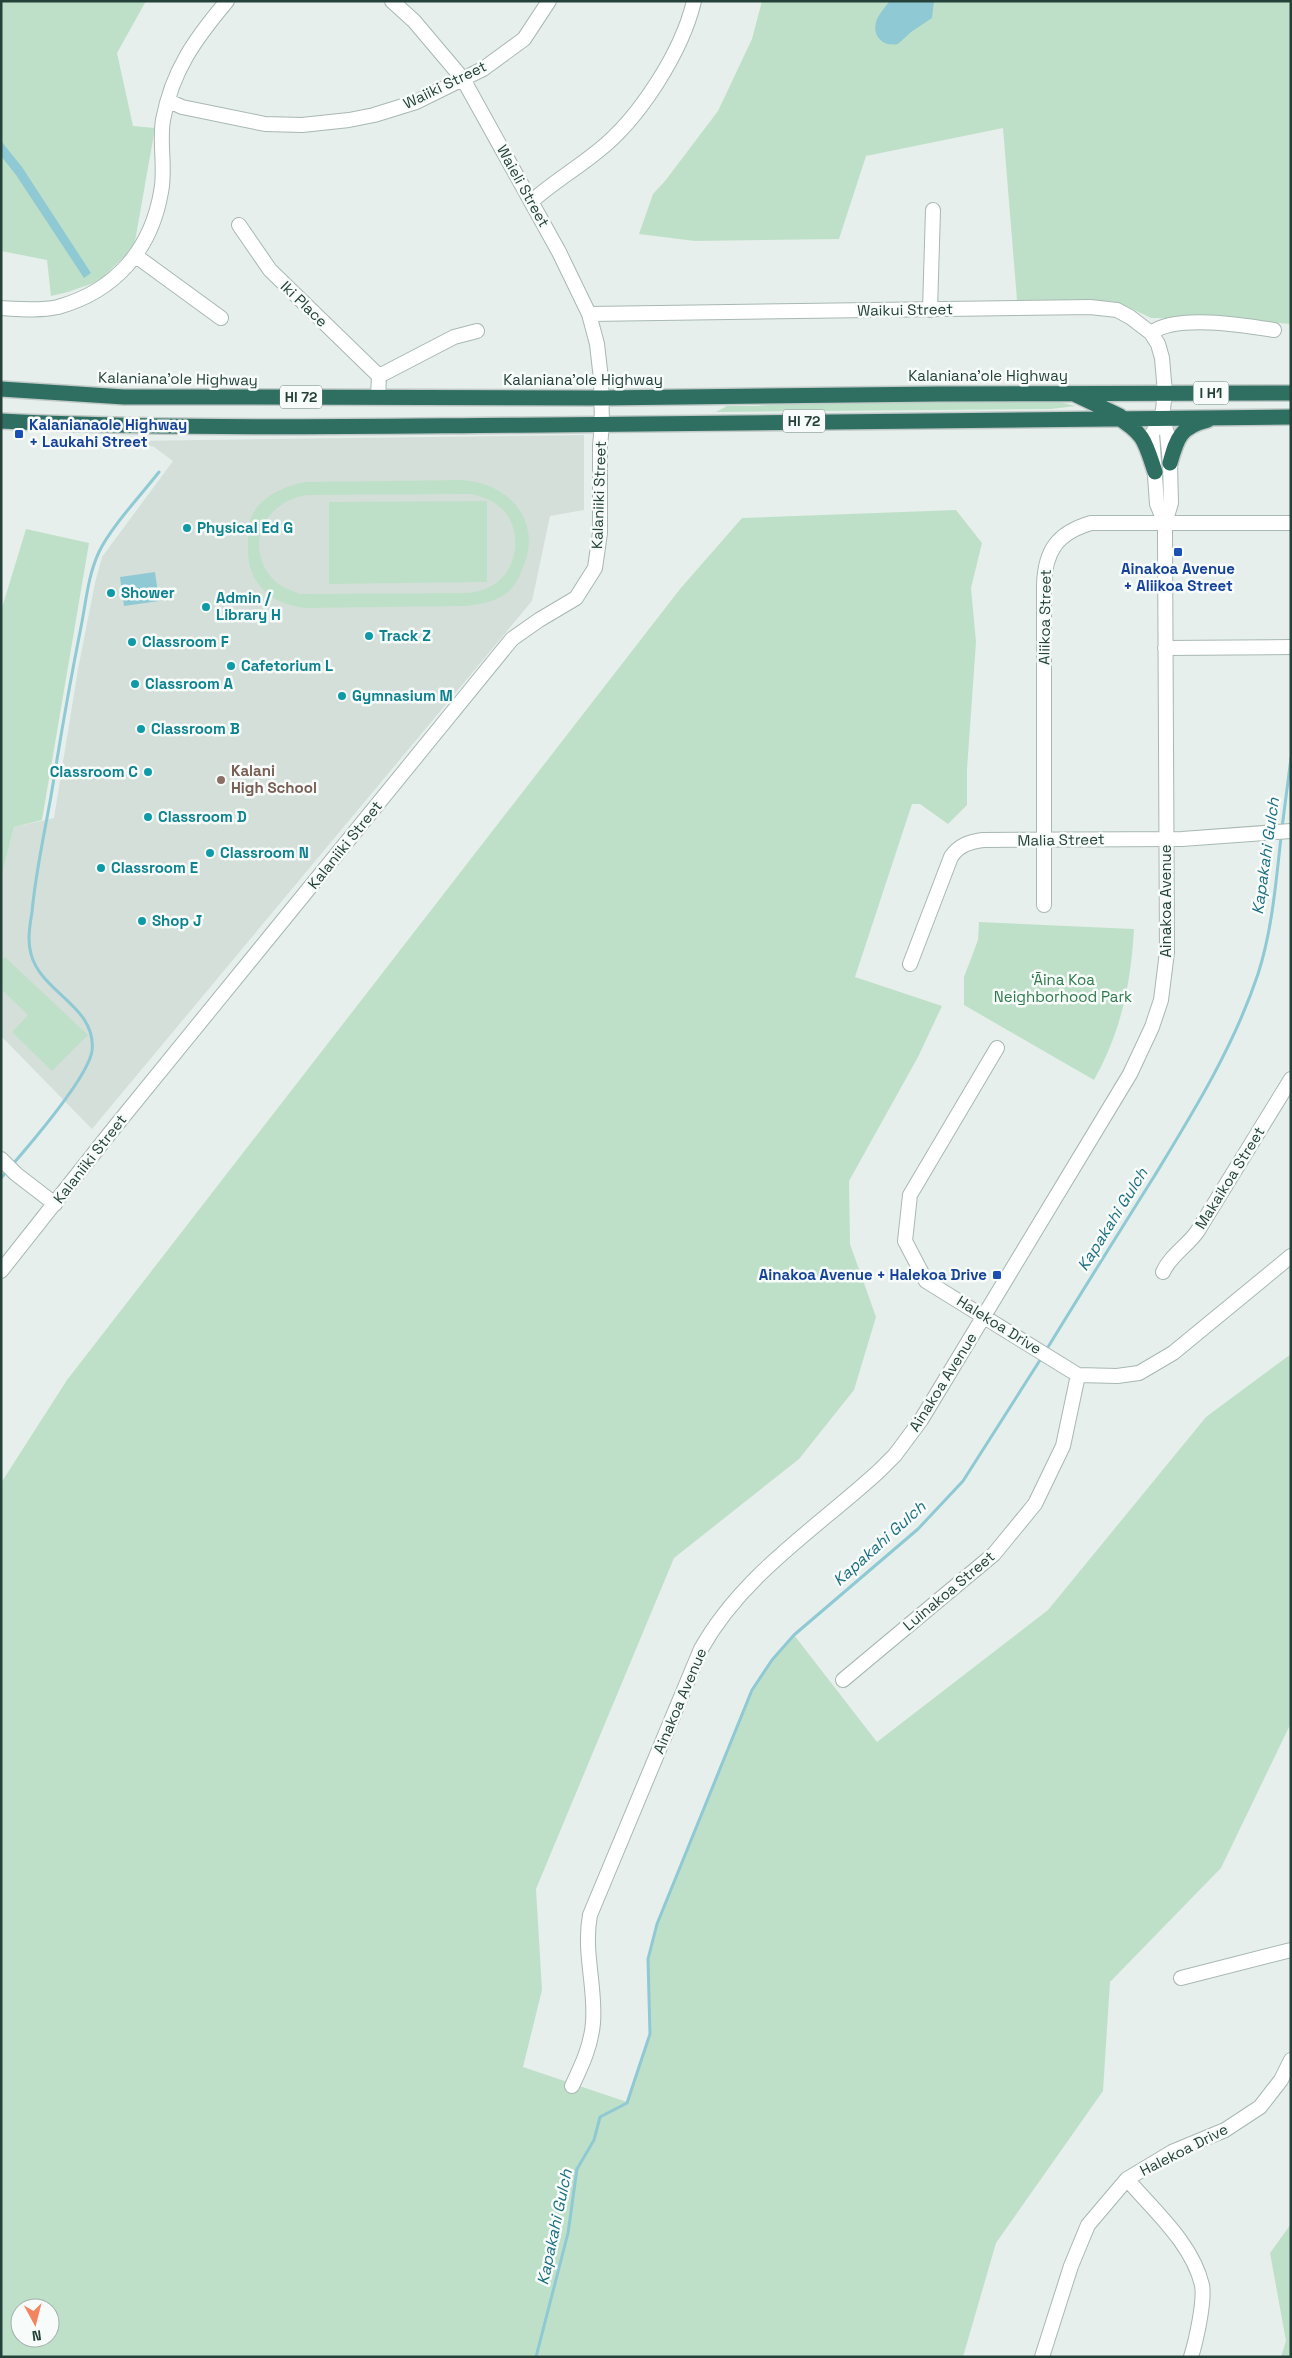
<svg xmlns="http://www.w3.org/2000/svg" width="1292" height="2358" viewBox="0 0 1292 2358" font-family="'Space Grotesk',sans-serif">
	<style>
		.built { fill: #d4dfda }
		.green { fill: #bfe0c8; fill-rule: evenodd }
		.water { fill: #8ec9d4 }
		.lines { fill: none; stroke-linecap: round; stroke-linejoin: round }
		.stream { stroke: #8ec9d4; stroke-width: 3 }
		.minor-casing { stroke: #a8b8b2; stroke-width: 16 }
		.highway-casing { stroke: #c2cac8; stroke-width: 18 }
		.minor { stroke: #fff; stroke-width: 14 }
		.highway { stroke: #2f6f62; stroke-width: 15 }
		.transit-dot { fill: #1a4fb4; stroke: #f7fbf9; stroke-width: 2 }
		.culture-dot { fill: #0f9aa8; stroke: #f7fbf9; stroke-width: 2 }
		.education-dot { fill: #8d6e63; stroke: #f7fbf9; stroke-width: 2 }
		.labels { text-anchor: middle; stroke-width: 5; stroke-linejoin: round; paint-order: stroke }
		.shield { fill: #f7fbf9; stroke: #637a73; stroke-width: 1 }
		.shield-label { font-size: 14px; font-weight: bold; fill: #24423a }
		.street-label { font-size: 15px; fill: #24423a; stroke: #f7fbf9 }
		.transit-label { font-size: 15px; font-weight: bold; fill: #164399; stroke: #f7fbf9; text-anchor: start }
		.culture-label { font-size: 15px; font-weight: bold; fill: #0d838f; stroke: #f7fbf9; text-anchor: start }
		.education-label { font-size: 15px; font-weight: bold; fill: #785e54; stroke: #f7fbf9; text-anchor: start }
		.park-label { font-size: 15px; fill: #2d7a4b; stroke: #f7fbf9 }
		.water-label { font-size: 16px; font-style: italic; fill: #1c6f80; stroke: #f7fbf9 }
	</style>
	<rect width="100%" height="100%" fill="#e6efeb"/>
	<path class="built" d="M584,435V510L550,516L532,601L92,1129L1,1036V879L14,827L54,818L78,669L95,583L102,557L173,461L154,447L130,441Z"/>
	<path class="green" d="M1,1H146L117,53L133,126L155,128L134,247L99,281L68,292L51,296L47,260L1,251Z
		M762,1H1291V324L1231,319L1151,318L1126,306L1111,301L1017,300L1003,128L866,156L839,239L695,241L639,234L653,194L665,181L718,111L752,39Z
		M1002,400L1059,402L1076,406L1051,409L716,412L727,406H757L782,403Z
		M462,480C510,483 544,522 522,570C519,579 512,590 504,595C493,602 480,604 467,606L305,608C269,604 246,582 248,545C248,536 248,526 251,518C259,496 287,485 307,482ZM471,494C483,497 493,500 502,509C525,532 517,576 487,588C481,591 474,592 468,593L300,594C291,590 280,587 273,579C242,545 267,498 310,495Z
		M487,501V582L329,584V502Z
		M956,510L982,543L971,588L976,642L967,769V805L948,824L920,804H912L855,977L942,1006L918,1057L849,1181L850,1244L876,1317L854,1390L799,1459L674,1558L536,1889L542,1990L523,2067L627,2102L650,2034L648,1959L657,1924L752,1690L772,1660L794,1635L877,1742L1048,1610L1206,1417L1291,1354V1723L1221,1868L1110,1982L1103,2091L996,2243L963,2357H1V1483L67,1380L680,589L742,518ZM20,2308H50V2338H20Z
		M26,529L89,543L42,820L14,827L1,879V611Z
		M979,922L1134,929C1131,983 1121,1032 1094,1080L964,1005V977L978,940Z
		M5,957L88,1035L52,1071L12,1032L28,1015L1,989V961Z
		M1291,2224V2357H1281L1286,2341L1270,2253Z"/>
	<path class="water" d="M890,1H934L932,18L911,32L898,44C884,47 872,37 876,22C878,15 885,7 890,1Z
		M1,141L22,167L91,273L84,278L16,175L1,156Z
		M155,572L159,601L124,606L120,577Z"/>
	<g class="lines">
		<path class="stream" d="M1282,828L1291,758
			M13,1164C32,1142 88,1077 92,1051C97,1006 41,993 31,954C27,940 30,925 32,912C36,867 47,823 54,778C62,728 71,677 81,627C86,602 88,575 99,552C110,528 142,494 159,472
			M1,1178L7,1171
			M1045,1352C1081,1293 1118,1234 1155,1175C1194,1111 1234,1046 1258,974C1272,931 1276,882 1281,837
			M536,2357L568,2233L577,2169L594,2140L600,2117L627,2103L650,2034L648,1959L657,1924L752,1690L772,1660L794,1635L918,1529L963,1481L1042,1357"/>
		<defs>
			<path id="minor" d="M169,101L182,107L265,124L302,125L349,120L374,115L416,102L483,69L524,39L549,1
				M531,202C552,183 576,169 598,151C639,119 682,52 694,1
				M239,225L270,270L379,376L378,397
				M136,256L221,318
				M1,308C19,309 40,311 58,307C115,291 151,250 161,192C166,169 159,144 163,120C172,71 195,39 227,1
				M930,310L933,210
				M1151,333C1176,314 1243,325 1274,330
				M379,376L454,337L477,331
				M1162,417L1152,434L1157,504L1165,523
				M1165,648L1291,647
				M1044,905V585C1045,551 1057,533 1091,523H1291
				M910,964L951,857C959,845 969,842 983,840L1182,839L1291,831
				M997,1048L910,1195L905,1241L926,1281L1078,1375L1117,1376L1139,1373L1173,1353L1291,1256
				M1,1159L16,1174L55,1204
				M1,1271L114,1128L512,639L539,620L576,598L595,568L600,533V446L602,424L601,379L597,344L589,314L559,252L463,79L414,21L392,1
				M1163,1272C1170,1256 1187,1246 1197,1232L1291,1079
				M843,1680L994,1554L1035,1504L1063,1446L1078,1375
				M1181,1978L1291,1950
				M572,2086C582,2065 591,2046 593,2023C596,1987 583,1952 590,1915L701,1649C743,1574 817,1528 879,1471L895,1455L921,1420L1130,1074L1152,1027L1161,1000L1167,952L1165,537V523L1171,503L1170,463L1167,433L1162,417L1165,393L1162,358L1158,344L1151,333L1130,317L1117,310L1090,307L589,314
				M1127,2179C1154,2211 1192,2243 1202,2285C1205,2301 1196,2341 1191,2357
				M1042,2357L1071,2266L1088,2225L1127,2179L1172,2152L1225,2130L1260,2107L1281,2080L1291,2060"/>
			<path id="highway" d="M1,389L124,397H235L602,398L939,394L1291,393
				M1074,394L1120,416
				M1117,417C1145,434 1145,442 1155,472
				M1,421C183,430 364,426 546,425C794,423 1042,418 1291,417
				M1170,463C1177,438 1180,427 1208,420"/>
		</defs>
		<use href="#minor" class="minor-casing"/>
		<use href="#highway" class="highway-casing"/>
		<use href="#minor" class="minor"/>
		<use href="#highway" class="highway"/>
	</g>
	<g class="transit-dot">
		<rect x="14" y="429" width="10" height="10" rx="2.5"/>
		<rect x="1173" y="547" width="10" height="10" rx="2.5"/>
		<rect x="992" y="1270" width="10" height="10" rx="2.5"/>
	</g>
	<g class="culture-dot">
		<circle cx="187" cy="528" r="5"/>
		<circle cx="111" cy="593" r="5"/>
		<circle cx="206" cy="607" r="5"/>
		<circle cx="369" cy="636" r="5"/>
		<circle cx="132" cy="642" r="5"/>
		<circle cx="231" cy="666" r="5"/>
		<circle cx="135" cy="684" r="5"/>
		<circle cx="342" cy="696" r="5"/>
		<circle cx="141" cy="729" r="5"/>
		<circle cx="148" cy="772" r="5"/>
		<circle cx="148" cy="817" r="5"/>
		<circle cx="210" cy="853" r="5"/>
		<circle cx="101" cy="868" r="5"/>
		<circle cx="142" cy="921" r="5"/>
	</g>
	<circle class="education-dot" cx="221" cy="780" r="5"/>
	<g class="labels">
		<g class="shield">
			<rect x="1193.5" y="381.5" width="35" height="23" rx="4"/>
			<rect x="280" y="385.5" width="42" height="23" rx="4"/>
			<rect x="783" y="409.5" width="42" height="23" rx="4"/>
		</g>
		<g class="shield-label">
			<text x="1211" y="398">I H1</text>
			<text x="301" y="402">HI 72</text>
			<text x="804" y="426">HI 72</text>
		</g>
		<g class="street-label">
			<text transform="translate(445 85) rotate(-26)" y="5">Waiiki Street</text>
			<text transform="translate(523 186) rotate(61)" y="5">Waieli Street</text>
			<text transform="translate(304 304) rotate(44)" y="5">Iki Place</text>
			<text transform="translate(905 310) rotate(-1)" y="5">Waikui Street</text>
			<text x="988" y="381">Kalaniana’ole Highway</text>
			<text transform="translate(178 379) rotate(1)" y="5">Kalaniana’ole Highway</text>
			<text x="583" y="385">Kalaniana’ole Highway</text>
			<text transform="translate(599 495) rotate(-88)" y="5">Kalaniiki Street</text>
			<text transform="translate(1045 617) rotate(-89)" y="5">Aliikoa Street</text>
			<text transform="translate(1061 840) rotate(-1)" y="5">Malia Street</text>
			<text transform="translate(345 845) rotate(-51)" y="5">Kalaniiki Street</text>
			<text transform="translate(1166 901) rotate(-90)" y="5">Ainakoa Avenue</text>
			<text transform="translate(90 1159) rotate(-52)" y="5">Kalaniiki Street</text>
			<text transform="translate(1230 1178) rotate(-58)" y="5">Makaikoa Street</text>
			<text transform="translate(999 1325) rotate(32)" y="5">Halekoa Drive</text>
			<text transform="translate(943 1382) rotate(-58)" y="5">Ainakoa Avenue</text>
			<text transform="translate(949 1591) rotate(-40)" y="5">Luinakoa Street</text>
			<text transform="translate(680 1701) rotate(-67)" y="5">Ainakoa Avenue</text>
			<text transform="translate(1184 2150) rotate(-27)" y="5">Halekoa Drive</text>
		</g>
		<g class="transit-label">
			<text x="29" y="430">Kalanianaole Highway<tspan x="29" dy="17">+ Laukahi Street</tspan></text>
			<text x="1178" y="574" text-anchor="middle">Ainakoa Avenue<tspan x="1178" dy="17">+ Aliikoa Street</tspan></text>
			<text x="987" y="1280" text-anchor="end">Ainakoa Avenue + Halekoa Drive</text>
		</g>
		<g class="culture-label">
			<text x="197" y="533">Physical Ed G</text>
			<text x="121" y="598">Shower</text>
			<text x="216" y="603">Admin /<tspan x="216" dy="17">Library H</tspan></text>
			<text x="379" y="641">Track Z</text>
			<text x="142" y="647">Classroom F</text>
			<text x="241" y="671">Cafetorium L</text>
			<text x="145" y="689">Classroom A</text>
			<text x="352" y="701">Gymnasium M</text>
			<text x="151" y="734">Classroom B</text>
			<text x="138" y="777" text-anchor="end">Classroom C</text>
			<text x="158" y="822">Classroom D</text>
			<text x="220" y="858">Classroom N</text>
			<text x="111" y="873">Classroom E</text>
			<text x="152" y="926">Shop J</text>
		</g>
		<g class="education-label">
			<text x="231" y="776">Kalani<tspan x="231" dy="17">High School</tspan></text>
		</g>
		<g class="park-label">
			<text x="1063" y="985">‘Āina Koa<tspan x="1063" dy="17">Neighborhood Park</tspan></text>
		</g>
		<g class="water-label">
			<text transform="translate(1265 856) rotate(-82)" y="6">Kapakahi Gulch</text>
			<text transform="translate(1112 1219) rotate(-58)" y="6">Kapakahi Gulch</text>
			<text transform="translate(879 1543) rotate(-42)" y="6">Kapakahi Gulch</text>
			<text transform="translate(554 2227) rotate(-78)" y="6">Kapakahi Gulch</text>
		</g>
	</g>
	<rect width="1292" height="2358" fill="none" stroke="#24423a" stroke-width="5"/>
	<g transform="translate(35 2323) rotate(173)"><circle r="24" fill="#f7fbf9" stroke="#a3b1ad"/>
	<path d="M0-4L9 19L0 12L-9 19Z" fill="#f4845f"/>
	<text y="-8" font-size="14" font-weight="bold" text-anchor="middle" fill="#24423a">N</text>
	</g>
</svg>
